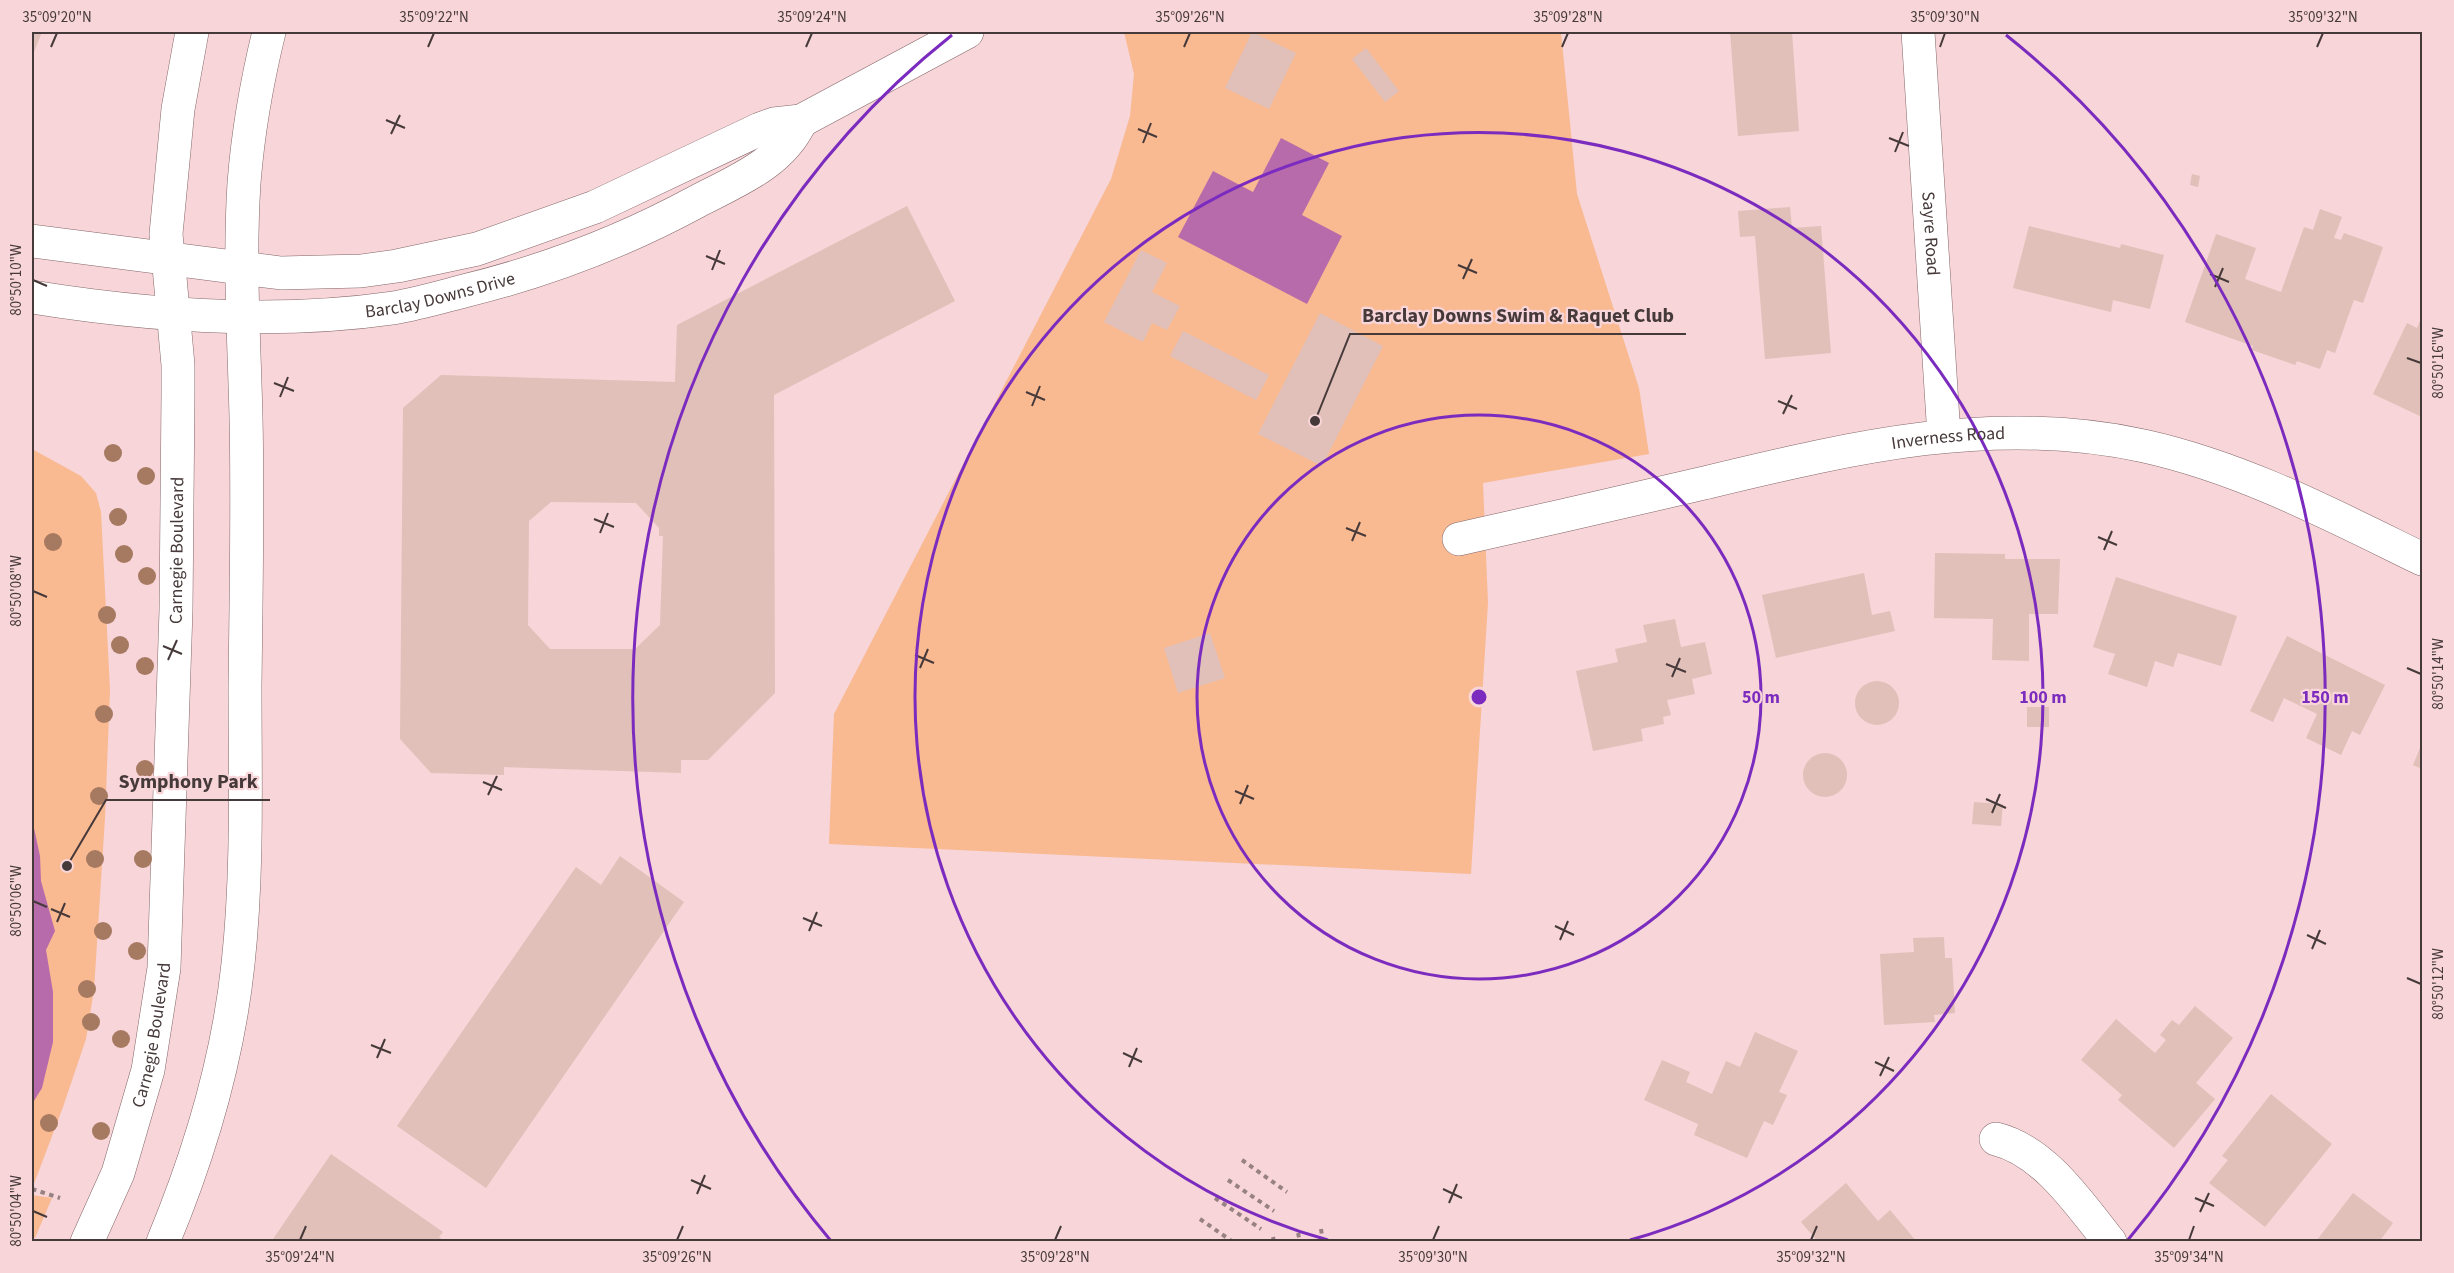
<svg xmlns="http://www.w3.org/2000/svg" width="2454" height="1273" viewBox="0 0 2454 1273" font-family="'Source Sans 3',sans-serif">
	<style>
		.green { fill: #f9b991 }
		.water { fill: #b76bab }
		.building { fill: #e0c0b9; fill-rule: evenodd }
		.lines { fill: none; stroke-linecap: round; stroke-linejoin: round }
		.minor-casing { stroke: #846669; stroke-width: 34 }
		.path { stroke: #978182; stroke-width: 4; stroke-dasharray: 4.5 4.5; stroke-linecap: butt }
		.minor { stroke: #fff; stroke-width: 33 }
		.tree { fill: #a67961 }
		.ticks { fill: none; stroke: #46393a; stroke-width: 2 }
		.ring { fill: none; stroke: #7b2cbf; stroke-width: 3 }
		.labels { text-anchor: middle; stroke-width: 4.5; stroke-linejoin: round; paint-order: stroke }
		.street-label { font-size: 18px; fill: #46393a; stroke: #f7d5d8 }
		.centre { fill: #7b2cbf; stroke: #f7d5d8; stroke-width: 3 }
		.ring-label { font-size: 18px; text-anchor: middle; font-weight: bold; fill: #7b2cbf; stroke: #f7d5d8; stroke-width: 4.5; stroke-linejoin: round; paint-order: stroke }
		.leader { fill: none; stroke: #46393a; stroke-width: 2 }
		.callout-dot { fill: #46393a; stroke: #f7d5d8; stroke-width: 2 }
		.callout-label { font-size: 20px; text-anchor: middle; font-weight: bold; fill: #46393a; stroke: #f7d5d8; stroke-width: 4.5; stroke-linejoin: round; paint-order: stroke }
		.neatline { fill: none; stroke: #46393a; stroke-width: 2 }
		.ticks-label { font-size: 15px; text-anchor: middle; fill: #46393a }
	</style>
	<rect width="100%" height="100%" fill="#f7d5d8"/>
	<path class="green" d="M1124,32H1561L1577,194L1639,388L1649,454L1483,483L1488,603L1471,874L829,844L834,714L1111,179L1130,116L1134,74Z
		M32,449L81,476L96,493L101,512L110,690L105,818L94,990L86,1039L63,1107L32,1189Z
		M32,1195L52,1198L35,1238L32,1237Z"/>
	<path class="water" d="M1281,138L1329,163L1302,215L1342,236L1307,304L1178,237L1213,171L1253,192Z
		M32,819L40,856L41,881L55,931L46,950L53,992V1042L42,1088L32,1104Z"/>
	<path class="building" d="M32,32H42L32,57Z
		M1252,32L1296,53L1269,109L1225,88Z
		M1730,32H1792L1799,131L1738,136Z
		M1366,48L1399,91L1385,102L1352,59Z
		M2192,174L2200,176L2198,187L2190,185Z
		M907,206L955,301L774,395L775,693L708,760H681V773L504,767V775L431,773L400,739L403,408L441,375L675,382L677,325ZM551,502L636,503L659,528V536H663L660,625L635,649H550L528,625L529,521Z
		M1790,207L1792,228L1821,226L1831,353L1765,359L1755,236L1740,237L1738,211Z
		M2320,209L2342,217L2334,238L2341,240L2344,233L2383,247L2363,303L2354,300L2335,353L2327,350L2320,369L2297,361L2295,365L2252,350L2253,346L2185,322L2216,234L2256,248L2245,279L2281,292L2304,227L2313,230Z
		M2029,226L2120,248L2121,244L2164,255L2150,309L2113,300L2111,312L2013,288Z
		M1141,250L1167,263L1152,292L1180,306L1167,330L1152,323L1143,342L1104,322Z
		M1320,313L1383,346L1322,466L1258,434Z
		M2422,316V417L2373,394L2407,323L2417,328Z
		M1183,331L1269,375L1256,400L1170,356Z
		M1935,553L2005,554V559H2060L2058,614H2029V661L1992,660L1993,619L1934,618Z
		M1864,573L1872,615L1890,611L1895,631L1776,658L1762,595Z
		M2116,577L2237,616L2221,666L2178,653L2173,667L2155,661L2147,687L2108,674L2115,654L2093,647Z
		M1675,619L1681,647L1705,642L1712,674L1692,679L1695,694L1667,700L1671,715L1663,717L1664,724L1641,729L1643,741L1593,751L1576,671L1618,662L1615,649L1647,642L1643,625Z
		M1210,633L1225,678L1178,693L1164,648Z
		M2287,636L2385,685L2360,735L2352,731L2341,755L2306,738L2317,714L2284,698L2273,722L2250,711Z
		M1855 703a22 22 0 1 1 44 0a22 22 0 1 1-44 0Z
		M2027,707H2049V727H2027Z
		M2422,743V769L2413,765Z
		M1803 775a22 22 0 1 1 44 0a22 22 0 1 1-44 0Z
		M1974,802L2003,804L2001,826L1972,824Z
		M620,856L684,902L486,1188L397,1126L576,867L601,885Z
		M1944,937L1945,958H1952L1955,1013L1934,1015L1935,1022L1884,1025L1880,954L1914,952L1913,938Z
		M2195,1006L2233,1038L2196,1083L2215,1099L2174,1148L2118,1100L2122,1095L2081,1060L2116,1019L2155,1053L2166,1040L2160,1035L2172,1020L2179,1025Z
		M1755,1032L1798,1051L1779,1092L1787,1095L1773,1125L1764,1121L1747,1158L1694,1135L1698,1124L1644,1100L1662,1060L1690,1072L1686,1082L1712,1094L1726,1061L1740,1067Z
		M2271,1094L2332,1144L2265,1227L2209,1183L2228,1160L2222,1156Z
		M331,1154L443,1232L439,1237L445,1242H271Z
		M1846,1183L1878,1221L1890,1210L1917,1242H1818L1801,1222Z
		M2353,1193L2393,1223L2379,1242H2319L2317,1240Z"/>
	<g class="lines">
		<defs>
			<g id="minor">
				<path id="s1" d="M1918,32L1944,436"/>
				<path d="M32,241L281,273L361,271L397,266L477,249L595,207L760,129L774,124L801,121L967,32"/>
				<path id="s2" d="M32,297C150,316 274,325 393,308C417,304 441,297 464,291C546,271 622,242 696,202C736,181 781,164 801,121"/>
				<path id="s3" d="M1459,539C1541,521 1622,502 1704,483C1850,448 1993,413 2144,446C2243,468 2332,515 2422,559"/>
				<path d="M1996,1139C2045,1151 2080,1205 2110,1242"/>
				<path id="s4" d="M87,1242L118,1173L148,1070L164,968L176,610L178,395V365L166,234L178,109L192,32"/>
				<path d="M163,1242C200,1153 228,1059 238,964C248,872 245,779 245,687C246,597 248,507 246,417C244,339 239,261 244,183C248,132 257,81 269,32"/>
			</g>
		</defs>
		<use href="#minor" class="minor-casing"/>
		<path class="path" d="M1242,1160L1287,1192
			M1228,1180L1274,1211
			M32,1189L60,1198
			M1215,1198L1261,1229
			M1200,1219L1233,1242
			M1321,1229L1323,1242
			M1298,1233L1300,1242
			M1273,1237L1274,1242"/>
		<use href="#minor" class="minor"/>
	</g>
	<g class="tree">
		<circle cx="113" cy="453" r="9"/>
		<circle cx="146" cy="476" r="9"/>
		<circle cx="118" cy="517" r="9"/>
		<circle cx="53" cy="542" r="9"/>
		<circle cx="124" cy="554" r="9"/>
		<circle cx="147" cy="576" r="9"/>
		<circle cx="107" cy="615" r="9"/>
		<circle cx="120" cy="645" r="9"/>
		<circle cx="145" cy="666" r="9"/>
		<circle cx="104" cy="714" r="9"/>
		<circle cx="145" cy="769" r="9"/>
		<circle cx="99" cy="796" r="9"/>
		<circle cx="95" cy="859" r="9"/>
		<circle cx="143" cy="859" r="9"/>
		<circle cx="103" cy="931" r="9"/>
		<circle cx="137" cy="951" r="9"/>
		<circle cx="87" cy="989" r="9"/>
		<circle cx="91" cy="1022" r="9"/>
		<circle cx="121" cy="1039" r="9"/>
		<circle cx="49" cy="1123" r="9"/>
		<circle cx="101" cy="1131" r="9"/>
	</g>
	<path class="ticks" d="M51,47L57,33M428,47L434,33M806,47L812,33M1184,47L1190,33M1562,47L1568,33M1940,47L1945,33M2317,47L2323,33M386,120L405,128M1138,129L1157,137M391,134L400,115M1889,138L1909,146M1143,143L1151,123M1895,152L1903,132M706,256L725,264M1458,265L1477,273M712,270L720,250M2210,274L2229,282M1463,279L1472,259M33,280L47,286M2215,287L2223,268M2407,358L2421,363M274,383L294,391M1026,392L1045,400M280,397L288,377M1778,401L1797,409M1032,406L1040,386M1783,414L1792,395M594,519L614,527M1346,528L1366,536M600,533L608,513M2098,537L2117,545M1352,541L1360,522M2104,550L2112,531M33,591L47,597M163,646L182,654M915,655L934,663M168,660L177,640M1666,664L1686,672M920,668L928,649M2407,668L2421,674M1672,677L1680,658M483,782L502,790M1235,791L1254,799M488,795L497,776M1986,799L2006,808M1240,804L1248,785M1992,813L2000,794M33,901L47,907M51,909L70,917M803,918L822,926M57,922L65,903M1555,926L1574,935M809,931L817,912M2307,935L2326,944M1560,940L1568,921M2312,949L2320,930M2407,978L2421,984M371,1045L391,1053M1123,1053L1142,1062M377,1058L385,1039M1875,1062L1894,1071M1129,1067L1137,1048M1880,1076L1889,1057M691,1180L711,1189M1443,1189L1462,1198M697,1194L705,1175M2195,1198L2214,1206M1449,1203L1457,1184M33,1211L47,1217M2200,1212L2209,1193M300,1240L306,1226M677,1240L683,1226M1055,1240L1061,1226M1433,1240L1439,1226M1811,1240L1817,1226M2189,1240L2194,1226"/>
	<g class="ring">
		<circle cx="1479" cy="697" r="282"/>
		<path d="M1328 1240A564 564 0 1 1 1630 1240"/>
		<path d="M831 1241A846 846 0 0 1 952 35M2006 35A846 846 0 0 1 2127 1241"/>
	</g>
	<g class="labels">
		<g class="street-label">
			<text dy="6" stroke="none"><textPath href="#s1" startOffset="202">Sayre Road</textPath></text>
			<text dy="6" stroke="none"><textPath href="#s2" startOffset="411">Barclay Downs Drive</textPath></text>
			<text dy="6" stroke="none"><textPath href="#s3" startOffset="500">Inverness Road</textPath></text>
			<text dy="6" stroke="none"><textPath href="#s4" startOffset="704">Carnegie Boulevard</textPath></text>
			<text dy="6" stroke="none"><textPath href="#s4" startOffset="218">Carnegie Boulevard</textPath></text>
		</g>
	</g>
	<circle cx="1479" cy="697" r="9" class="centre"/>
	<g class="ring-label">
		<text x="1761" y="703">50 m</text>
		<text x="2043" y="703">100 m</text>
		<text x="2325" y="703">150 m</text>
	</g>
	<path class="leader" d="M1315 421L1350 334H1686M67 866L106 800H270"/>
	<g class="callout-dot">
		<circle cx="1315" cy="421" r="6"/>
		<circle cx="67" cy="866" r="6"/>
	</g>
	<g class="callout-label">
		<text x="1518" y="322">Barclay Downs Swim &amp; Raquet Club</text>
		<text x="188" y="788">Symphony Park</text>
	</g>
	<rect width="2454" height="1273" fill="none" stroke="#f7d5d8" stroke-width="66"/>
	<rect x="33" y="33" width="2388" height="1207" class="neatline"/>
	<g class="ticks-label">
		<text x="57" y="22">35°09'20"N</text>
		<text x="434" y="22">35°09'22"N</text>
		<text x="812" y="22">35°09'24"N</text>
		<text x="1190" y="22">35°09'26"N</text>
		<text x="1568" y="22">35°09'28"N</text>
		<text x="1945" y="22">35°09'30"N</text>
		<text x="2323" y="22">35°09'32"N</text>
		<text transform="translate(16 280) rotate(-90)" y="5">80°50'10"W</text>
		<text transform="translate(2438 363) rotate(-90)" y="5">80°50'16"W</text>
		<text transform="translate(16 591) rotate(-90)" y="5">80°50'08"W</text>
		<text transform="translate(2438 674) rotate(-90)" y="5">80°50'14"W</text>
		<text transform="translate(16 901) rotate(-90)" y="5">80°50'06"W</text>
		<text transform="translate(2438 984) rotate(-90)" y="5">80°50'12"W</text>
		<text transform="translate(16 1211) rotate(-90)" y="5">80°50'04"W</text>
		<text x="300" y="1262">35°09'24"N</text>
		<text x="677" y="1262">35°09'26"N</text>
		<text x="1055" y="1262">35°09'28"N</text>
		<text x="1433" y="1262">35°09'30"N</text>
		<text x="1811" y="1262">35°09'32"N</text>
		<text x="2189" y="1262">35°09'34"N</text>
	</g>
</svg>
